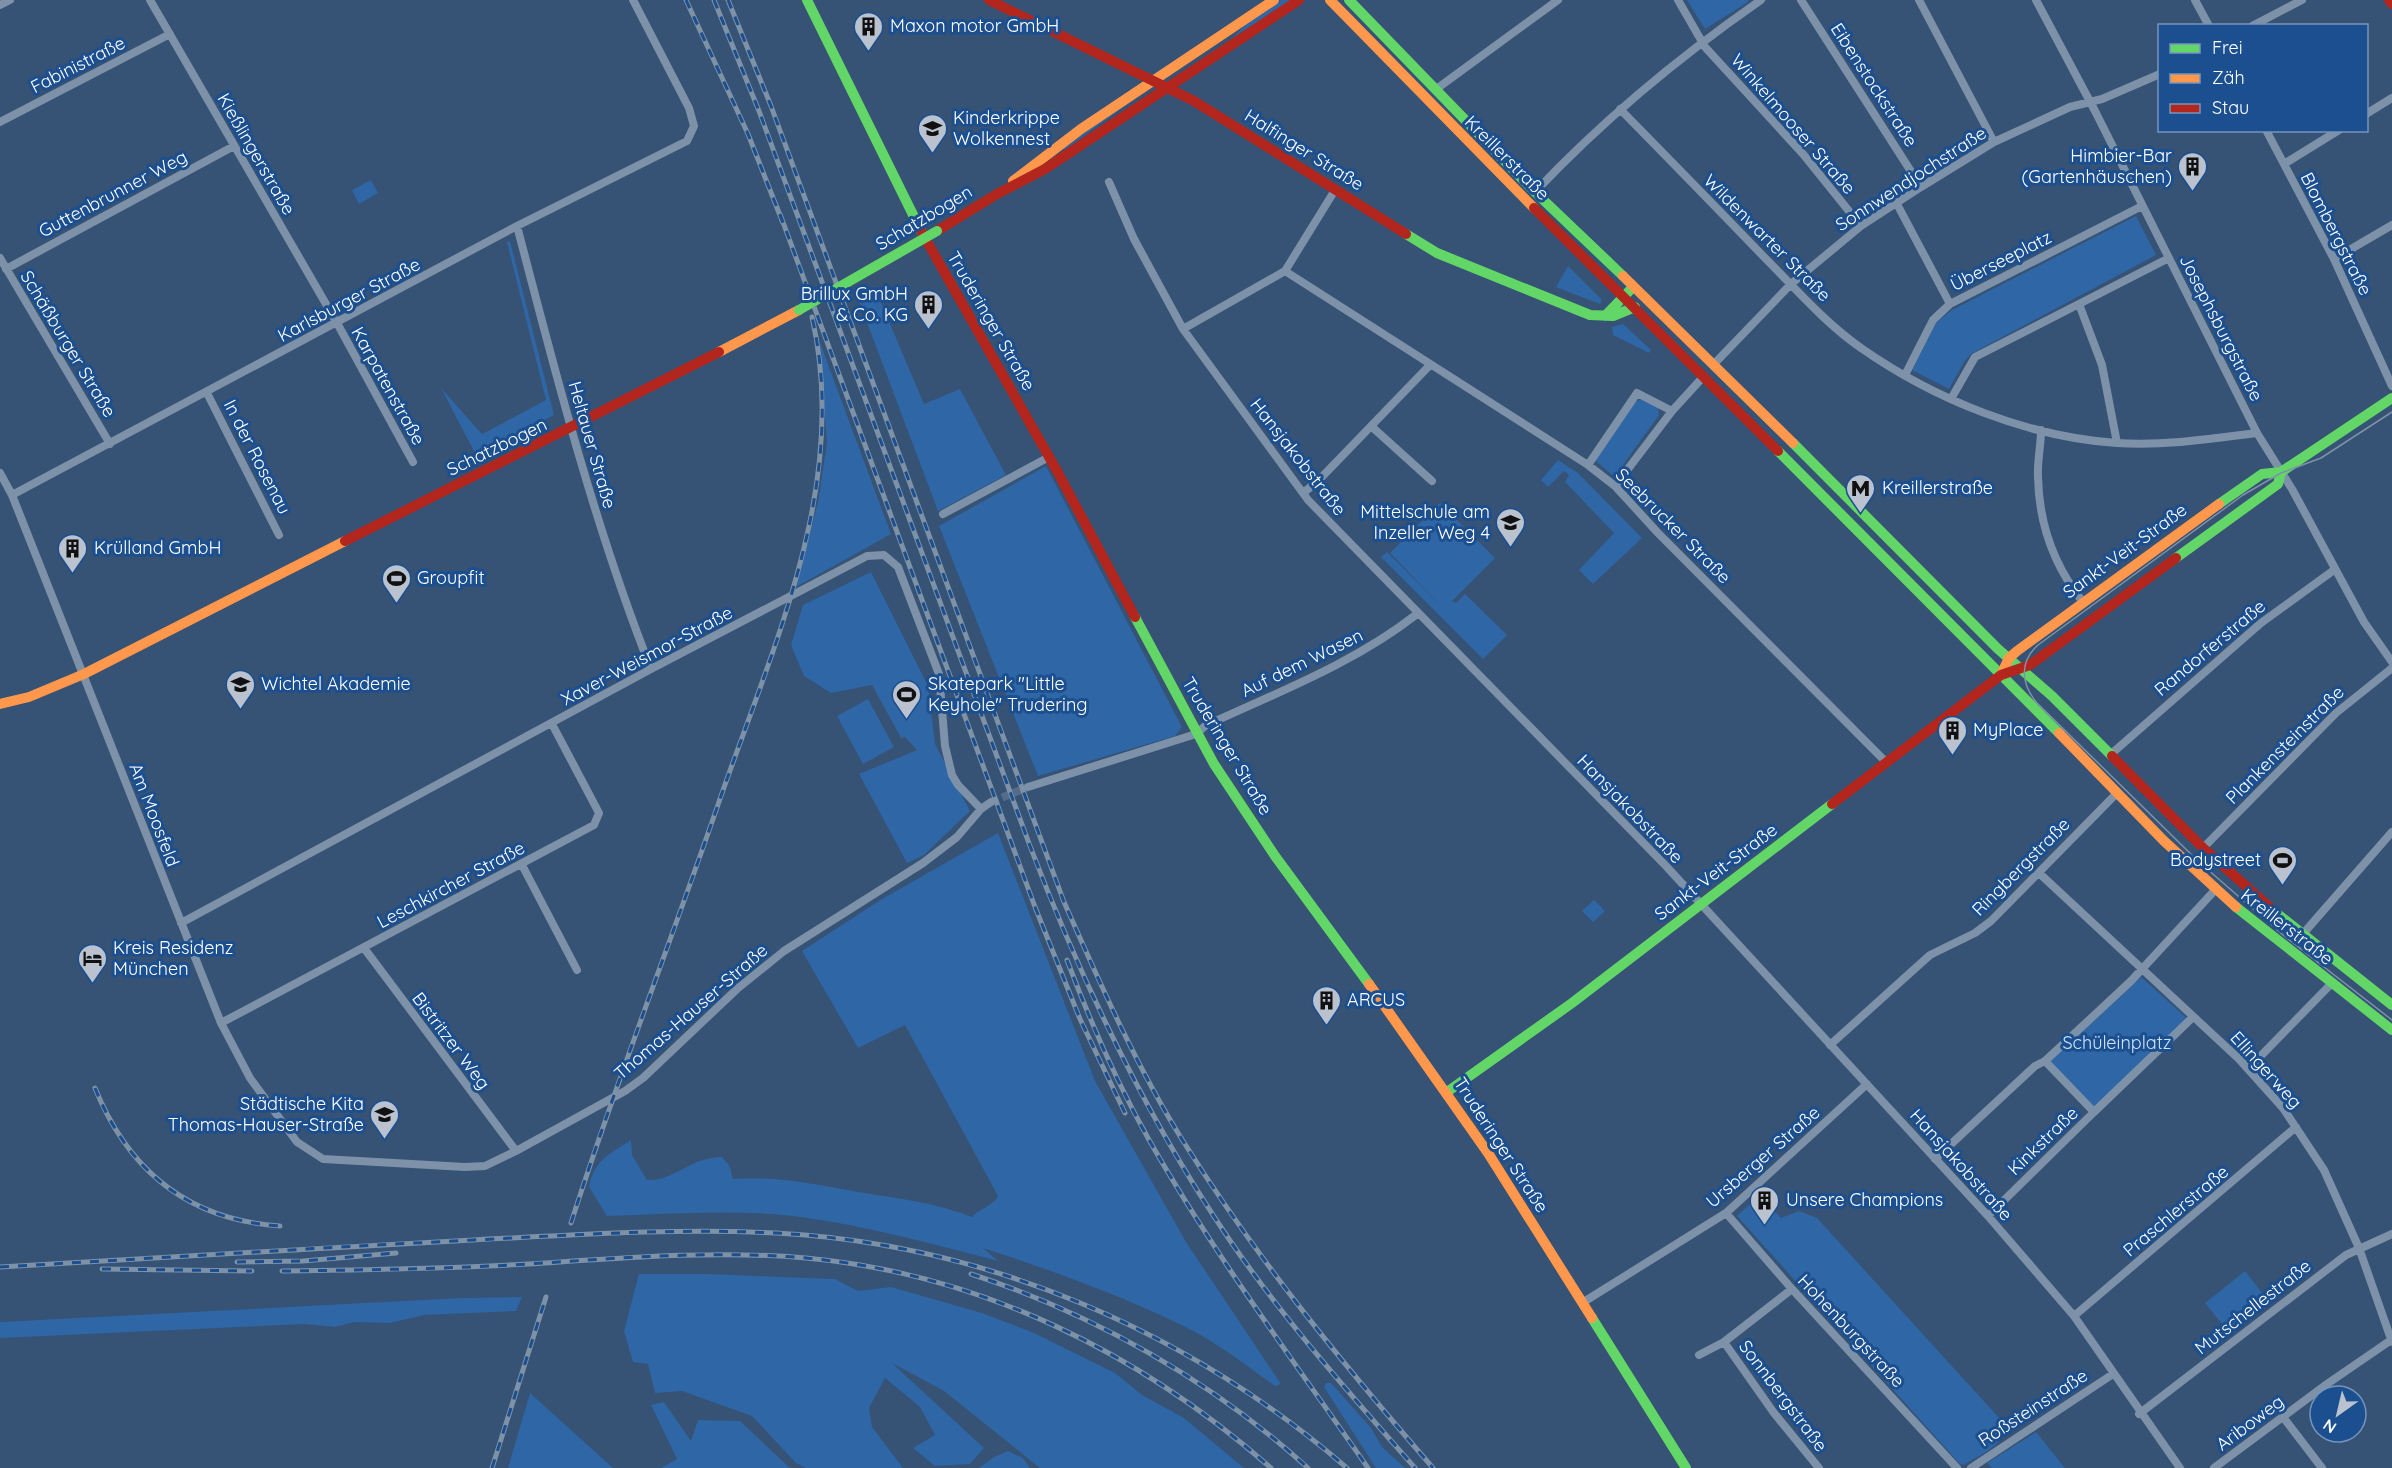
<svg xmlns="http://www.w3.org/2000/svg" width="2392" height="1468" viewBox="0 0 2392 1468" font-family="Quicksand,sans-serif">
	<style>
		.green { fill: #2f66a5 }
		.lines { fill: none; stroke-linecap: round; stroke-linejoin: round }
		.street-tunnel { stroke: #546c89; stroke-width: 8; stroke-dasharray: 8 4; stroke-linecap: butt }
		.street { stroke: #7d92a8; stroke-width: 8 }
		.fast { stroke: #63d668; stroke-width: 10 }
		.slow { stroke: #ff974d; stroke-width: 10 }
		.jam { stroke: #b3261e; stroke-width: 10 }
		.tram { stroke: #7e92a7; stroke-width: 1.5 }
		.rail-casing { stroke: #7e92a7; stroke-width: 5 }
		.rail { stroke: #1b4f8f; stroke-width: 3; stroke-dasharray: 9; stroke-linecap: butt }
		.fast-bridge { stroke: #63d668; stroke-width: 10 }
		.labels { text-anchor: middle; stroke-width: 6; stroke-linejoin: round; paint-order: stroke }
		.poi-label { font-size: 18px; fill: #fff; stroke: #1b4f8f; text-anchor: start }
		.street-label { font-size: 18px; fill: #fff; stroke: #1b4f8f }
		.park-label { font-size: 18px; fill: #cfe3fa; stroke: #1b4f8f }
	</style>
	<rect width="100%" height="100%" fill="#365274"/>
	<path class="green" d="M1281,0H1292L1231,39L1247,24Z
		M1687,0H1748V2L1705,29Z
		M1139,96L1064,150L1063,148Z
		M371,180L378,193L359,204L352,190Z
		M2136,216L2156,255L1971,354L1964,362L1949,389L1912,370L1936,323L1952,310Z
		M510,241L554,415L477,457L441,388L482,434L546,400L507,242Z
		M1568,266L1602,300L1600,304L1556,287Z
		M874,286L924,404L960,389L1006,475L938,511L857,296Z
		M1623,324L1651,350L1649,353L1613,335L1612,327Z
		M819,340L891,534L796,587L818,502L827,443Z
		M1642,399L1658,408L1659,415L1618,472L1612,475L1595,460L1635,402Z
		M1558,460L1578,473L1642,538L1593,584L1579,570L1614,533L1565,482L1569,475L1564,471L1548,487L1541,480Z
		M1046,466L1182,727L1175,736L1038,776L939,526Z
		M1440,503L1495,558L1452,601L1456,603L1465,594L1507,635L1483,659L1381,557L1387,552L1445,610L1390,553Z
		M871,572L928,686L935,744L970,811L924,855L907,863L859,774L917,750L905,737L901,738L872,685L831,693L804,676L791,645L803,605Z
		M868,699L894,747L863,764L837,716Z
		M998,833L1095,1081L1186,1242L1281,1384L1275,1386C1243,1363 1211,1338 1175,1322C1114,1293 1048,1269 983,1248L998,1261C930,1243 863,1225 793,1216C732,1209 669,1214 607,1216L589,1187C594,1160 609,1154 631,1140L632,1155L647,1180C673,1182 690,1157 722,1157L729,1165L733,1179C776,1175 822,1186 865,1193C901,1199 937,1203 972,1217C979,1209 994,1205 998,1196L905,1025L858,1048L802,951L882,899Z
		M1594,900L1605,911L1593,922L1582,911Z
		M2141,977L2190,1021L2092,1111L2048,1063Z
		M1760,1195L1781,1218L1799,1211L1817,1218L2002,1421C2009,1445 1981,1454 1963,1465L1959,1463L1737,1216Z
		M2245,1271L2270,1303L2231,1335L2205,1303Z
		M639,1274H707L835,1279L858,1291L891,1287L982,1313L1034,1333L1115,1373L1142,1395L1184,1418L1244,1468H1040L944,1391L892,1363L984,1448L970,1464L935,1466L913,1448L935,1435L920,1407L885,1378L869,1408L872,1427L903,1468H806L796,1463L752,1416L682,1391L655,1393L648,1364L633,1362L624,1331Z
		M522,1297L516,1311L424,1315L390,1323L354,1322L335,1327L304,1324L0,1338V1322L462,1298Z
		M1326,1383H1331L1371,1428L1382,1447L1405,1468H1376L1324,1387Z
		M530,1393L613,1468H508Z
		M664,1402L691,1441L698,1420L740,1421L790,1468H661L677,1459L651,1405Z
		M2036,1432L2065,1468H1992L1987,1463Z
		M1008,1451L1023,1458L1030,1468H979L994,1457Z"/>
	<g class="lines">
		<path class="street-tunnel" d="M991,802L1028,787"/>
		<path class="street" d="M150,0L337,323L413,462
			M1678,0L1705,47L1803,154L1861,226
			M1801,0L1921,187
			M1919,0L1994,142
			M2036,0L2095,111L2257,433L2292,489L2364,622L2392,662
			M2195,0L2209,26
			M0,5L10,0
			M2252,26L2302,0
			M1435,90L1558,0
			M1620,109C1668,158 1717,208 1765,258C1795,288 1825,323 1861,348C1934,399 2027,437 2117,443C2164,446 2210,439 2257,433
			M2366,114L2392,98
			M0,122L170,34
			M2266,130L2334,259L2392,386
			M2284,164L2339,130
			M1109,182L1134,239L1183,329L1308,500L1666,866L1988,1216L2074,1316L2180,1468
			M1535,192C1604,119 1679,57 1761,0
			M1897,204L1950,304
			M517,226C556,375 594,525 651,669
			M0,258L110,444
			M2334,259L2392,225
			M6,269L234,146
			M1285,271L1588,465L1615,486L1658,533L1887,763
			M2079,304L2102,365L2117,443
			M1183,329L1285,271L1335,190
			M1714,364L1791,284L1861,226L1921,187L1994,142L2070,107L2102,99L2160,74
			M1905,375L1933,320L1950,304L2142,206
			M207,393L279,535
			M1951,399L1975,357L2169,258
			M1371,426L1432,481
			M2041,430C2041,446 2037,462 2038,477C2039,523 2054,566 2083,602
			M1588,465L1637,393L1672,411
			M0,473L12,495L221,1023L250,1078L297,1142L323,1159L465,1167L485,1166L516,1151L625,1091L643,1078L737,989L784,951L923,863L957,837L981,809L991,802
			M1615,486L1672,411L1704,376
			M1303,493L1317,482L1430,365
			M12,495L517,226L687,141L694,126L689,108L633,0
			M943,514L1049,457
			M2110,755L2261,623L2334,570
			M1028,787L1196,734L1205,726C1278,692 1353,664 1417,614
			M2203,848L2336,713L2392,668
			M522,865L577,970
			M2039,873L2239,1059L2283,1108L2324,1170L2359,1248L2392,1342
			M181,923L651,669L867,556L884,555L898,567L939,674L945,746L952,775L958,785L981,809
			M2302,935L2392,832
			M364,948L516,1151
			M2193,1017L2094,1112L2045,1061L2131,981L2215,890
			M221,1023L594,825L599,813L552,724
			M1830,1045L1930,955L1975,933L1991,921L2116,794
			M2249,1068L2332,983
			M1935,1159L2035,1066L2045,1061
			M1726,1213L1792,1289L1957,1468
			M1988,1216L2094,1112
			M1582,1303L1726,1213L1867,1084
			M2074,1316L2296,1127
			M1724,1342L1774,1413L1819,1468
			M1699,1355L1724,1342L1792,1289
			M2139,1414L2346,1255L2392,1234
			M2283,1417L2322,1468
			M1971,1468L2113,1374
			M2214,1468L2327,1384L2391,1340"/>
		<path class="fast" d="M807,0L921,231
			M1349,0L1535,192L1623,276
			M1406,234L1437,253L1590,315L1613,316L1635,307
			M1605,316L1633,287
			M1793,443L1998,649L2052,696L2112,756
			M1778,451L2059,733
			M2219,504L2262,474L2281,472L2392,398
			M2176,558L2278,484L2281,472
			M1135,617L1214,764L1275,856L1369,984
			M2236,907L2392,1030
			M2275,912L2392,1005
			M1447,1092L1572,1003L1832,804
			M1592,1318L1686,1468"/>
		<path class="slow" d="M1330,0L1534,208
			M1013,181L1081,129L1274,0
			M1623,276L1793,443
			M719,352L799,310
			M2001,675L2009,658L2017,651L2219,504
			M0,704L29,697L84,674L345,541
			M2059,733L2164,841L2236,907
			M1369,984L1488,1153L1592,1318"/>
		<path class="jam" d="M989,0L1194,101L1406,234
			M2389,0L2392,4
			M1534,208L1778,451
			M921,231L1057,471L1135,617
			M937,231L997,194L1045,169L1299,0
			M345,541L719,352
			M2112,756L2203,848L2275,912
			M1832,804L2001,675L2030,665L2176,558"/>
		<path class="tram" d="M2392,412L2321,458L2281,473L2243,495L2038,645C2019,662 2021,684 2037,703L2199,862L2283,935L2392,1020"/>
		<defs>
			<path id="rail" d="M686,0L748,134L783,223
				M714,0L759,111L1030,846C1083,985 1147,1119 1231,1242C1286,1322 1351,1395 1415,1468
				M728,0L771,106L1064,902C1100,983 1136,1066 1183,1141C1257,1259 1342,1363 1433,1468
				M780,214L1035,907L1080,1019L1125,1113
				M1067,960C1090,1021 1116,1081 1148,1138C1213,1253 1293,1360 1368,1468
				M95,1088C129,1172 189,1220 280,1226
				M571,1223C617,1079 672,939 721,796C774,644 850,482 812,317
				M237,1262L303,1261L396,1253
				M0,1267C158,1258 315,1248 473,1240C574,1235 675,1228 776,1233C987,1244 1188,1331 1347,1468
				M102,1269L252,1271
				M282,1271C364,1270 446,1269 528,1264C621,1258 713,1250 806,1258C981,1274 1140,1353 1271,1468
				M971,1274C1094,1314 1212,1381 1308,1468
				M492,1468L546,1297"/>
		</defs>
		<use href="#rail" class="rail-casing"/>
		<use href="#rail" class="rail"/>
		<path class="fast-bridge" d="M799,310L937,231"/>
	</g>
	<defs>
		<symbol id="building-pin" viewBox="-11 -11 22 30"><path d="M0 17L-7.5 6A9.5 9.5 0 1 1 7.5 6Z" fill="#b9c2ce" stroke="#1b4f8f"/><path d="M-4-6H4V6H1V3H-1V6H-4ZM-2.5-4.3h1.7v1.8h-1.7ZM.8-4.3h1.7v1.8H.8ZM-2.5-1h1.7V.8h-1.7ZM.8-1h1.7V.8H.8Z" fill="#111"/></symbol>
		<symbol id="school-pin" viewBox="-11 -11 22 30"><path d="M0 17L-7.5 6A9.5 9.5 0 1 1 7.5 6Z" fill="#b9c2ce" stroke="#1b4f8f"/><path d="M0-5L7-2L0 1L-7-2ZM-4 1L0 2.5L4 1V4Q0 6-4 4Z" fill="#111"/></symbol>
		<symbol id="metro-pin" viewBox="-11 -11 22 30"><path d="M0 17L-7.5 6A9.5 9.5 0 1 1 7.5 6Z" fill="#b9c2ce" stroke="#1b4f8f"/><path d="M-5.5 5V-5H-3L0 0L3-5H5.5V5H3V-.5L0 4L-3-.5V5Z" fill="#111"/></symbol>
		<symbol id="stadium-pin" viewBox="-11 -11 22 30"><path d="M0 17L-7.5 6A9.5 9.5 0 1 1 7.5 6Z" fill="#b9c2ce" stroke="#1b4f8f"/><path d="M0-5a6.5 5 0 1 0 0 10a6.5 5 0 1 0 0-10ZM-3.5-1.8h7v3.6h-7Z" fill="#111"/></symbol>
		<symbol id="hotel-pin" viewBox="-11 -11 22 30"><path d="M0 17L-7.5 6A9.5 9.5 0 1 1 7.5 6Z" fill="#b9c2ce" stroke="#1b4f8f"/><path d="M-6-4.5h1.5V1H6V5H4.5V3h-9V5H-6ZM-4 0a1.8 1.8 0 1 1 3.6 0ZM.5 0V-2.5h3Q6-2.5 6 0Z" fill="#111"/></symbol>
	</defs>
	<g fill-rule="evenodd">
		<use href="#building-pin" x="852" y="10" width="33" height="45"/>
		<use href="#school-pin" x="916" y="112" width="33" height="45"/>
		<use href="#building-pin" x="2176" y="150" width="33" height="45"/>
		<use href="#building-pin" x="912" y="288" width="33" height="45"/>
		<use href="#metro-pin" x="1844" y="472" width="33" height="45"/>
		<use href="#school-pin" x="1494" y="506" width="33" height="45"/>
		<use href="#building-pin" x="56" y="532" width="33" height="45"/>
		<use href="#stadium-pin" x="380" y="562" width="33" height="45"/>
		<use href="#school-pin" x="224" y="668" width="33" height="45"/>
		<use href="#stadium-pin" x="890" y="678" width="33" height="45"/>
		<use href="#building-pin" x="1936" y="714" width="33" height="45"/>
		<use href="#stadium-pin" x="2266" y="844" width="33" height="45"/>
		<use href="#hotel-pin" x="76" y="942" width="33" height="45"/>
		<use href="#building-pin" x="1310" y="984" width="33" height="45"/>
		<use href="#school-pin" x="368" y="1098" width="33" height="45"/>
		<use href="#building-pin" x="1748" y="1184" width="33" height="45"/>
	</g>
	<g class="labels">
		<g class="poi-label">
			<text x="890" y="32">Maxon motor GmbH</text>
			<text x="953" y="124">Kinderkrippe<tspan x="953" dy="21">Wolkennest</tspan></text>
			<text x="2172" y="162" text-anchor="end">Himbier-Bar<tspan x="2172" dy="21">(Gartenhäuschen)</tspan></text>
			<text x="908" y="300" text-anchor="end">Brillux GmbH<tspan x="908" dy="21">&amp; Co. KG</tspan></text>
			<text x="1882" y="494">Kreillerstraße</text>
			<text x="1490" y="518" text-anchor="end">Mittelschule am<tspan x="1490" dy="21">Inzeller Weg 4</tspan></text>
			<text x="94" y="554">Krülland GmbH</text>
			<text x="417" y="584">Groupfit</text>
			<text x="261" y="690">Wichtel Akademie</text>
			<text x="928" y="690">Skatepark "Little<tspan x="928" dy="21">Keyhole" Trudering</tspan></text>
			<text x="1973" y="736">MyPlace</text>
			<text x="2261" y="866" text-anchor="end">Bodystreet</text>
			<text x="113" y="954">Kreis Residenz<tspan x="113" dy="21">München</tspan></text>
			<text x="1347" y="1006">ARCUS</text>
			<text x="364" y="1110" text-anchor="end">Städtische Kita<tspan x="364" dy="21">Thomas-Hauser-Straße</tspan></text>
			<text x="1786" y="1206">Unsere Champions</text>
		</g>
		<g class="street-label">
			<text transform="translate(78 65) rotate(-27)" y="6">Fabinistraße</text>
			<text transform="translate(1874 85) rotate(57)" y="6">Eibenstockstraße</text>
			<text transform="translate(1793 124) rotate(49)" y="6">Winkelmooser Straße</text>
			<text transform="translate(1304 150) rotate(32)" y="6">Halfinger Straße</text>
			<text transform="translate(256 154) rotate(60)" y="6">Kießlingerstraße</text>
			<text transform="translate(1507 158) rotate(45)" y="6">Kreillerstraße</text>
			<text transform="translate(1911 179) rotate(-33)" y="6">Sonnwendjochstraße</text>
			<text transform="translate(113 194) rotate(-28)" y="6">Guttenbrunner Weg</text>
			<text transform="translate(924 218) rotate(-31)" y="6">Schatzbogen</text>
			<text transform="translate(2336 234) rotate(63)" y="6">Blombergstraße</text>
			<text transform="translate(1767 238) rotate(45)" y="6">Wildenwarter Straße</text>
			<text transform="translate(2001 261) rotate(-27)" y="6">Überseeplatz</text>
			<text transform="translate(349 300) rotate(-28)" y="6">Karlsburger Straße</text>
			<text transform="translate(991 321) rotate(60)" y="6">Truderinger Straße</text>
			<text transform="translate(2221 328) rotate(63)" y="6">Josephsburgstraße</text>
			<text transform="translate(68 344) rotate(59)" y="6">Schäßburger Straße</text>
			<text transform="translate(388 386) rotate(61)" y="6">Karpatenstraße</text>
			<text transform="translate(592 445) rotate(74)" y="6">Heltauer Straße</text>
			<text transform="translate(497 447) rotate(-26)" y="6">Schatzbogen</text>
			<text transform="translate(257 457) rotate(63)" y="6">In der Rosenau</text>
			<text transform="translate(1298 457) rotate(52)" y="6">Hansjakobstraße</text>
			<text transform="translate(1673 526) rotate(45)" y="6">Seebrucker Straße</text>
			<text transform="translate(2125 551) rotate(-36)" y="6">Sankt-Veit-Straße</text>
			<text transform="translate(2210 648) rotate(-40)" y="6">Randorferstraße</text>
			<text transform="translate(647 656) rotate(-28)" y="6">Xaver-Weismor-Straße</text>
			<text transform="translate(1302 663) rotate(-26)" y="6">Auf dem Wasen</text>
			<text transform="translate(2285 745) rotate(-45)" y="6">Plankensteinstraße</text>
			<text transform="translate(1227 746) rotate(59)" y="6">Truderinger Straße</text>
			<text transform="translate(1630 809) rotate(46)" y="6">Hansjakobstraße</text>
			<text transform="translate(154 815) rotate(69)" y="6">Am Moosfeld</text>
			<text transform="translate(2021 867) rotate(-45)" y="6">Ringbergstraße</text>
			<text transform="translate(1716 872) rotate(-37)" y="6">Sankt-Veit-Straße</text>
			<text transform="translate(451 885) rotate(-28)" y="6">Leschkircher Straße</text>
			<text transform="translate(2287 927) rotate(38)" y="6">Kreillerstraße</text>
			<text transform="translate(691 1012) rotate(-41)" y="6">Thomas-Hauser-Straße</text>
			<text transform="translate(451 1041) rotate(53)" y="6">Bistritzer Weg</text>
			<text transform="translate(2266 1070) rotate(48)" y="6">Ellingerweg</text>
			<text transform="translate(2043 1141) rotate(-44)" y="6">Kinkstraße</text>
			<text transform="translate(1501 1145) rotate(57)" y="6">Truderinger Straße</text>
			<text transform="translate(1763 1157) rotate(-41)" y="6">Ursberger Straße</text>
			<text transform="translate(1961 1165) rotate(48)" y="6">Hansjakobstraße</text>
			<text transform="translate(2176 1211) rotate(-40)" y="6">Praschlerstraße</text>
			<text transform="translate(2253 1307) rotate(-38)" y="6">Mutschellestraße</text>
			<text transform="translate(1851 1331) rotate(47)" y="6">Hohenburgstraße</text>
			<text transform="translate(1783 1396) rotate(53)" y="6">Sonnbergstraße</text>
			<text transform="translate(2033 1408) rotate(-33)" y="6">Roßsteinstraße</text>
			<text transform="translate(2250 1423) rotate(-37)" y="6">Ariboweg</text>
		</g>
		<g class="park-label">
			<text x="2117" y="1049">Schüleinplatz</text>
		</g>
	</g>
	<rect x="2158" y="24" width="210" height="108" fill="#1b4f8f" stroke="#7695bc" stroke-width="1.5"/>
	<rect x="2170" y="44" width="30" height="9" fill="#63d668" stroke="#7695bc" stroke-width="1.5"/>
	<text x="2212" y="54" font-size="18" fill="#ffffff">Frei</text>
	<rect x="2170" y="74" width="30" height="9" fill="#ff974d" stroke="#7695bc" stroke-width="1.5"/>
	<text x="2212" y="84" font-size="18" fill="#ffffff">Zäh</text>
	<rect x="2170" y="104" width="30" height="9" fill="#b3261e" stroke="#7695bc" stroke-width="1.5"/>
	<text x="2212" y="114" font-size="18" fill="#ffffff">Stau</text>
	<g transform="translate(2338 1414) rotate(214)"><circle r="28" fill="#1b4f8f" stroke="#7695bc" stroke-width="1.5"/>
	<path d="M0-4.5L10 22L0 15L-10 22Z" fill="#b9c2ce"/>
	<text y="-9" font-size="16" font-weight="bold" text-anchor="middle" fill="#ffffff">N</text>
	</g>
</svg>
